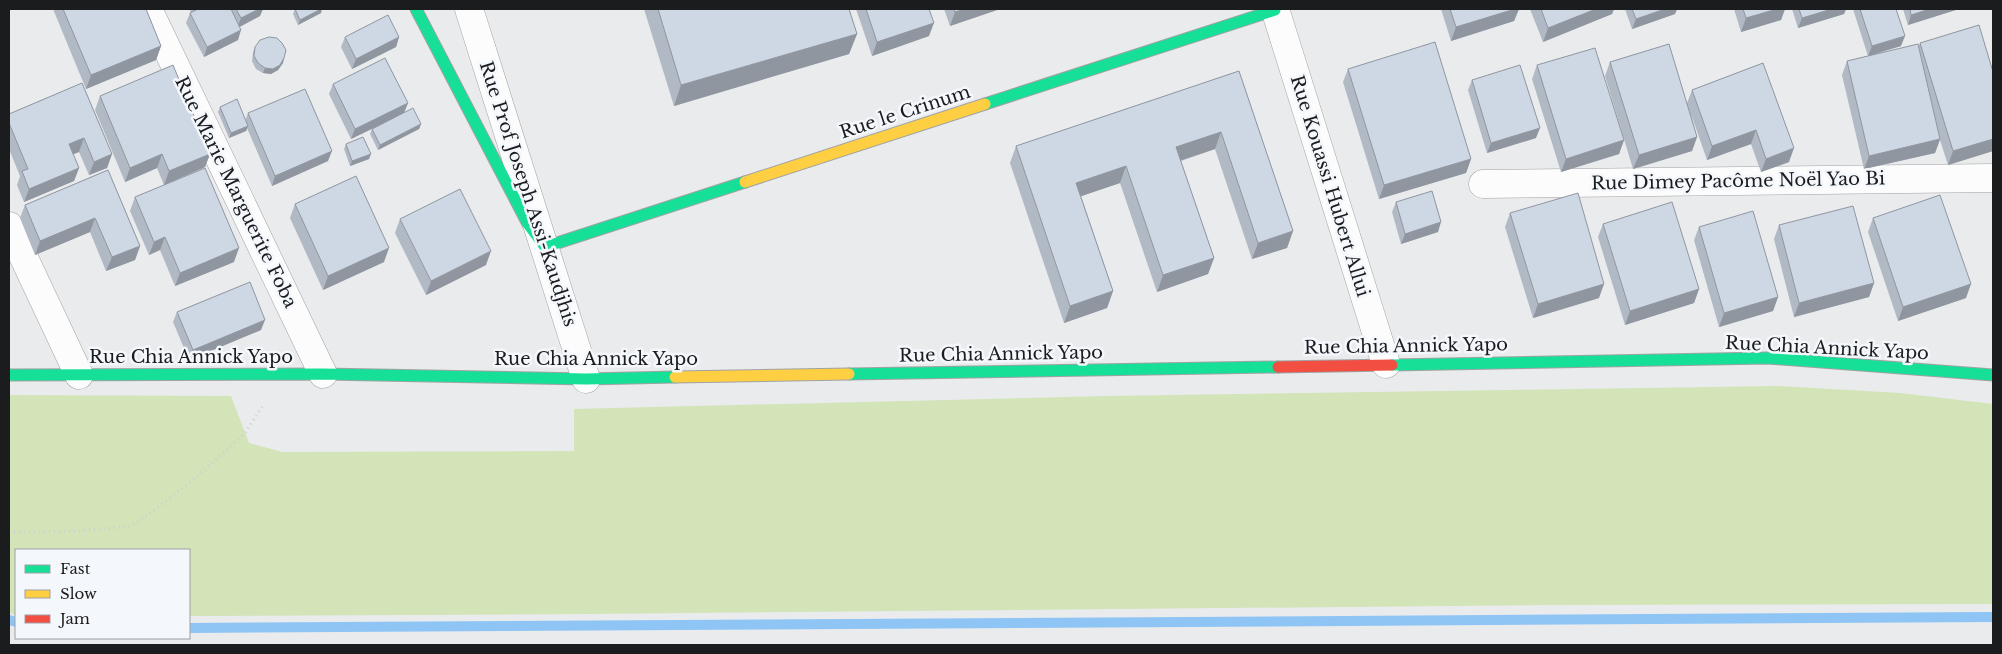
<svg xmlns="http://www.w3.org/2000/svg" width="2002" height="654" viewBox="0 0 2002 654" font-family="'Libre Baskerville',serif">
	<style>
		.green { fill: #d2e4b8 }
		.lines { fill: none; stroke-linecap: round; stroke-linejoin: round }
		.stream { stroke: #8ec5f5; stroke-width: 10 }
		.street-casing { stroke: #a0a2a4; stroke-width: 29 }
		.fast-casing { stroke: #a0a2a4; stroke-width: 13 }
		.slow-casing { stroke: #a0a2a4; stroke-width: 13 }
		.jam-casing { stroke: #a0a2a4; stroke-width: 13 }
		.path { stroke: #cfcfcf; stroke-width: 3; stroke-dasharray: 1 4; stroke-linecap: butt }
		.street { stroke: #fcfcfc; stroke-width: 28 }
		.fast { stroke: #16e098; stroke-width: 11 }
		.slow { stroke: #ffcf43; stroke-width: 11 }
		.jam { stroke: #f24e42; stroke-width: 11 }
		.wall { fill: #b1b9c4 }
		.shaded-wall { fill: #9096a0 }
		.building { fill: #ced7e4; stroke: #9096a0 }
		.labels { text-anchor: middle; stroke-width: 5; stroke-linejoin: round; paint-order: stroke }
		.street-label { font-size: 18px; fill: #1b1c1e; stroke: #f4f7fc }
	</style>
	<rect width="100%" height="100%" fill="#e9ebed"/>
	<path class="green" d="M1778,386L1900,393L1993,404V604L1554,605L587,614L189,616V550H16V616L9,612V395L231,396L249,443L282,452L574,451V409L1107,396Z"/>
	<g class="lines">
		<path class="stream" d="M9,620L16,622
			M189,628L1993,617"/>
		<defs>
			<path id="street" d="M148,9L323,374
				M469,9L586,379
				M1275,9L1386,364
				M1483,184L1993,178
				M9,226L79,375"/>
			<path id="fast" d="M416,9L528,224L545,247L745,182
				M985,104L1275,10
				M1392,365L1768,358L1993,375
				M849,374L1278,367
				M9,375L323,374L586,379L675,377"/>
			<path id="slow" d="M745,182L985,104
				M675,377L849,374"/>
			<path id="jam" d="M1278,367L1392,365"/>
		</defs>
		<use href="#street" class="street-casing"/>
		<use href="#fast" class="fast-casing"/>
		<use href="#slow" class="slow-casing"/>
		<use href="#jam" class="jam-casing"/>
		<path class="path" d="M9,532L79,531L131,526L156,509L201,473L245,433L264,404"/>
		<use href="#street" class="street"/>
		<use href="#fast" class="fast"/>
		<use href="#slow" class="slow"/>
		<use href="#jam" class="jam"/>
	</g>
	<path class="wall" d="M53,9H146L161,46L156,60L86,89Z
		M189,9H263L260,16L240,27L238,40L204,57L186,23L190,13L191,12Z
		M295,9L321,13L298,25L293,14Z
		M644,9H849L857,34L849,54L674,106Z
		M856,9H929V36L872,56Z
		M944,9H1000L950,26Z
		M1441,9H1519L1514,21L1451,41Z
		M1530,9H1614L1612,14L1543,42Z
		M1625,9H1677L1675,14L1632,29Z
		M1734,9H1785L1781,20L1741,32Z
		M1792,9H1846L1844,14L1798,28Z
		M1853,9H1896L1901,46L1871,55L1918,47L1920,43L1993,72V151L1948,165L1940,140L1935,153L1864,169L1842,75L1847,61L1868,56Z
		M1903,9H1959L1908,25Z
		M345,37H399L396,47L352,69L341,47Z
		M255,47L284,58L283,63L278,70L271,74L263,73L256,69L252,61L253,52Z
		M1610,62L1687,103L1692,90L1763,63L1789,162L1761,172L1751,144L1707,160L1691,114L1697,137L1692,151L1633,169L1605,76Z
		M1537,65L1624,140L1619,154L1561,172L1532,79Z
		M1348,69L1471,159L1466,173L1379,199L1343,82Z
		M1239,71L1293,231L1287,248L1252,259L1215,149L1181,161L1214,258L1208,274L1157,292L1120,183L1081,196L1113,291L1107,308L1064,323L1010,163L1016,146Z
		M1472,80L1536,138L1487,153L1468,90Z
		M82,83L112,154L107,168L89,175L79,152L73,154L79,168L74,181L24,202L17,185L20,176L9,149V114Z
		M333,84L408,103L404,112L421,124L419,129L378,150L370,134L372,129L351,139L329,94Z
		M100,96L210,154L205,167L164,185L157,168L125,182L95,110Z
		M220,107L245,121L248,113L328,161L272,186L247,128L246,131L229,138L218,112Z
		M346,144L369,159L350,166L344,149Z
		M108,170L140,246L135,260L106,271L90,232L35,255L20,218L25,205Z
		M135,197L234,262L175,286L160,250L149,255L130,211Z
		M1396,202L1438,232L1401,244L1392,212Z
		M295,204L384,262L323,290L290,218Z
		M1510,213L1599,298L1533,318L1505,227Z
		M1873,218L1966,298L1898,321L1868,232Z
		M400,219L486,265L426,295L395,233Z
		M1603,224L1699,289L1694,303L1625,325L1598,237Z
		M1779,225L1874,283L1869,297L1794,317L1774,239Z
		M1699,227L1778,297L1773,311L1719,327L1694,240Z
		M177,312L261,330L189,360L173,322Z"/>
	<path class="shaded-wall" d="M259,9H263L260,16L237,28L241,18Z
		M321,9H322L321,13L298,25L300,20Z
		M965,9H1000L950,26L955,12Z
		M1515,9H1519L1514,21L1451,41L1456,27Z
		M1596,9H1614L1612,14L1543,42L1548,28Z
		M1665,9H1677L1675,14L1632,29L1636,19Z
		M1777,9H1785L1781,20L1741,32L1746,18Z
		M1832,9H1846L1844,14L1798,28L1802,18Z
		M1930,9H1959L1908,25L1911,15Z
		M934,23L929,36L872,56L877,42Z
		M241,30L238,40L204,57L207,47Z
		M857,34L849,54L674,106L681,85Z
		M1905,36L1901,46L1868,56L1872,46Z
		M399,37L396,47L352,69L356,59Z
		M161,46L156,60L86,89L91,75Z
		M284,58L283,63L278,70L271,74L263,73L265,68Z
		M408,103L404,113L351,139L355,129Z
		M421,124L419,129L378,150L380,145Z
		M248,126L246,131L229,138L231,133Z
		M1540,128L1536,138L1487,153L1491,143Z
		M1756,130L1751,144L1707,160L1712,146Z
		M1221,132L1215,149L1170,164L1176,147Z
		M1697,137L1692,151L1633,169L1639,155Z
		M84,138L79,152L64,158L69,144Z
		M1940,139L1935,153L1864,169L1869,156Z
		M1993,139V151L1948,165L1953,151Z
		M1624,140L1619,154L1561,172L1566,159Z
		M1794,148L1789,162L1761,172L1766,159Z
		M332,151L328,161L272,186L275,176Z
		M112,154L107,168L89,175L94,162Z
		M162,154L157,168L125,182L130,168Z
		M210,154L205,167L164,185L169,171Z
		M371,154L369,159L350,166L352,161Z
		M1471,159L1466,173L1379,199L1384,185Z
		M1126,166L1120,183L1070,200L1076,183Z
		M79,168L74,181L24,202L29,189Z
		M95,218L90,232L35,255L40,241Z
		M1441,222L1438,232L1401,244L1405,234Z
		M1293,231L1287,248L1252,259L1258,243Z
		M165,237L160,250L149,255L154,242Z
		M140,246L135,260L106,271L112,257Z
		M239,248L234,262L175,286L180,273Z
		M389,248L384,262L323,290L328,276Z
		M491,251L486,265L426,295L431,281Z
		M1214,258L1208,274L1157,292L1163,275Z
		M1874,283L1869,297L1794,317L1799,303Z
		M1604,284L1599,298L1533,318L1538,304Z
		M1971,284L1966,298L1898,321L1903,307Z
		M1699,289L1694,303L1625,325L1630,311Z
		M1113,291L1107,308L1064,323L1070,306Z
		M1778,297L1773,311L1719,327L1724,313Z
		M265,320L261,330L189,360L193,350Z"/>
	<path class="building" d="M63,9H146L161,46L91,75Z
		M198,9H231L241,30L207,47L190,13Z
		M236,9H259L241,18Z
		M295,9H321L300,20Z
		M658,9H849L857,34L681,85Z
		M866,9H929L934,23L877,42Z
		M954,9H965L955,12Z
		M1450,9H1515L1456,27Z
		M1541,9H1596L1548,28Z
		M1632,9H1665L1636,19Z
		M1743,9H1777L1746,18Z
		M1799,9H1832L1802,18Z
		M1860,9H1896L1905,36L1872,46Z
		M1910,9H1930L1911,15Z
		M388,15L399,37L356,59L345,37Z
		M1979,25L1993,72V139L1953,151L1920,43Z
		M269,37L277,38L282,43L286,50L284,58L280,65L273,69L265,68L258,63L254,56L255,47L260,40Z
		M1435,42L1471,159L1384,185L1348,69Z
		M1669,44L1697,137L1639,155L1610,62Z
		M1918,44L1940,139L1869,156L1847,61Z
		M1595,48L1624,140L1566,159L1537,65Z
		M385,58L408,103L355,129L333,84Z
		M1763,63L1794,148L1766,159L1756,130L1712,146L1692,90Z
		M173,65L210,154L169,171L162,154L130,168L100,96Z
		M1520,65L1540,128L1491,143L1472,80Z
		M1239,71L1293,231L1258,243L1221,132L1176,147L1214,258L1163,275L1126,166L1076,183L1113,291L1070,306L1016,146Z
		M82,83L112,154L94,162L84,138L69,144L79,168L29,189L22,171L28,169L9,123V114Z
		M305,89L332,151L275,176L248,113Z
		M237,99L248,126L231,133L220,107Z
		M413,108L421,124L380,145L372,129Z
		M363,137L371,154L352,161L346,144Z
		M205,168L239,248L180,273L165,237L154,242L135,197Z
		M108,170L140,246L112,257L95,218L40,241L25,205Z
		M356,176L389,248L328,276L295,204Z
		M460,189L491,251L431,281L400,219Z
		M1432,191L1441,222L1405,234L1396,202Z
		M1578,193L1604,284L1538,304L1510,213Z
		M1940,195L1971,284L1903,307L1873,218Z
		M1672,202L1699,289L1630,311L1603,224Z
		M1853,206L1874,283L1799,303L1779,225Z
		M1753,211L1778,297L1724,313L1699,227Z
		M250,282L265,320L193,350L177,312Z"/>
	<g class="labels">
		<g class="street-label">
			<text transform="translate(905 112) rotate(-18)" y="6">Rue le Crinum</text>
			<text transform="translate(1738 181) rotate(-1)" y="6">Rue Dimey Pacôme Noël Yao Bi</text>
			<text transform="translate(1330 186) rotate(73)" y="6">Rue Kouassi Hubert Allui</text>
			<text transform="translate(236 192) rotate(64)" y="6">Rue Marie Marguerite Foba</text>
			<text transform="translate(528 194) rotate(72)" y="6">Rue Prof Joseph Assi-Kaudjhis</text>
			<text transform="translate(1406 346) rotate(-1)" y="6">Rue Chia Annick Yapo</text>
			<text transform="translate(1827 348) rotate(3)" y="6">Rue Chia Annick Yapo</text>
			<text transform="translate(1001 354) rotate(-1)" y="6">Rue Chia Annick Yapo</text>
			<text x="191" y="363">Rue Chia Annick Yapo</text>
			<text x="596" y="365">Rue Chia Annick Yapo</text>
		</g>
	</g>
	<rect width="2002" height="654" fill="none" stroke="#1b1c1e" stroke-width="20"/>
	<rect x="15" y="549" width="175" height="90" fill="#f4f7fc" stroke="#9d9fa3"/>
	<rect x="25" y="565" width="25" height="8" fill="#16e098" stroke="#9d9fa3"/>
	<text x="60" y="574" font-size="15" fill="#1b1c1e">Fast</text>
	<rect x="25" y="590" width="25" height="8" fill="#ffcf43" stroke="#9d9fa3"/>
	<text x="60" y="599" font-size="15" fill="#1b1c1e">Slow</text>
	<rect x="25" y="615" width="25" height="8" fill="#f24e42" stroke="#9d9fa3"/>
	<text x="60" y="624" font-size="15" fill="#1b1c1e">Jam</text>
</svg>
